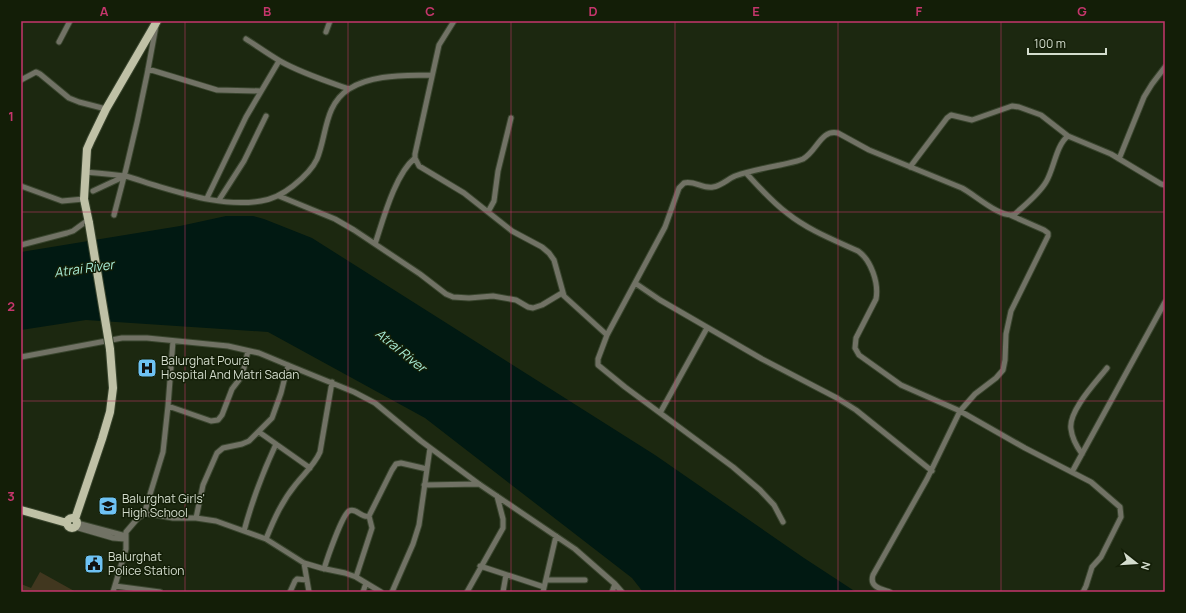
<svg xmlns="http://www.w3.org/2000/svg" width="1186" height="613" viewBox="0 0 1186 613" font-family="Manrope,sans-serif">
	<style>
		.green { fill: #41371f }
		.water { fill: #011912 }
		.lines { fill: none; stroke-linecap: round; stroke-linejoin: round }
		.street-casing { stroke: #39452e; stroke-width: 7 }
		.primary-casing { stroke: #39452e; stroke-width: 10 }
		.street { stroke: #717265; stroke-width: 5 }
		.primary { stroke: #bfc1a6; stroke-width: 8 }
		.primary-bridge-casing { stroke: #39452e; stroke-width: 10; stroke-linecap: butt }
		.primary-bridge { stroke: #bfc1a6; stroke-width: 8 }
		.grid { fill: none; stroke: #c5366c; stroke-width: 1; stroke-opacity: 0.55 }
		.labels { text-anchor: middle; stroke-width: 3; stroke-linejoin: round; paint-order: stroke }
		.poi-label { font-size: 12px; fill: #d4ddce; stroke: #131e07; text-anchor: start }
		.water-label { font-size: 13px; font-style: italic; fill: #a8ecd7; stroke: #131e07 }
		.neatline { fill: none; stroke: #c5366c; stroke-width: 1.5 }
		.grid-label { font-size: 13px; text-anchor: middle; font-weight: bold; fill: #c5366c }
	</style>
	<rect width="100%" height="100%" fill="#1c2810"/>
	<path class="green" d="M40,572L76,592H21V584L31,588Z"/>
	<path class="water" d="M226,216H253L264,219L312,238L655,455L804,558L856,592H643L632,578L425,418L268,332L86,320L21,330V252L180,226Z"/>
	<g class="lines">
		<defs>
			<path id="street" d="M454,21L439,45L415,154V158L419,166L464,193L512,231L542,247L549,253L554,260L564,296L607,335
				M326,32L330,21
				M246,39C257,46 268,54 280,61C301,73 326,81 349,89
				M59,42L70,21
				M148,69L217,90L260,91
				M21,80L36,72L40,74L69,98L79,102L106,109
				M1119,159L1144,97L1152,84L1165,67
				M910,167L947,118L951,115L972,120L1012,106L1019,107L1041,115L1068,136
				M85,172C98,173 112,174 125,176C134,178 144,182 154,185C188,195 225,207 261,201C274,199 283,194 293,186C303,178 312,170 317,159C327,135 324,105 349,89C373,74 404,76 432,75
				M747,174C759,187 772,202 787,213C808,230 834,240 858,251C871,260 879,283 876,299L856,338L855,348L859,355L901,385L960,411L1025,448L1091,482L1120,507L1121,517L1101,557L1092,567L1086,586L1083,592
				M21,186L62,201L84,199
				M93,191L123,177
				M279,196L335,219L354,230L420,274L446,294L453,297L469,298L493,296L516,300L528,307L533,308L542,305L562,293
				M207,198L246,117L279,61
				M219,200L244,161L266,116
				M488,212L494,201L498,171L511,118
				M114,215C131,153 145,90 156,26
				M375,244C383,220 395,174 415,158
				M21,245L67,233L73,231L88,220
				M635,283L660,300L762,359L837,398L856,410L932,471
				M21,357L122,338H147L228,346L259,353L295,368L354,392L375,403L421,441L479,484L575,549L615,584L622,592
				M168,406L211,421L218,420L222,415L232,389L242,376L248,351
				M660,413L707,328
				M259,432L310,468
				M1082,454C1077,447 1072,438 1071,429C1068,411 1097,381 1107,368
				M1072,472L1165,302
				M424,485L479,484
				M144,514L163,452L168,406L173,341
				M196,518L203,485L217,453L223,448L242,444L249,441L272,418L281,393L288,365
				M783,522L774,505L760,490L733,467L625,387L598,365V359L607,335L665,227L679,188L684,183C694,180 703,189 713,187C721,186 728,179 735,176C749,171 765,168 780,165C788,163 796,162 803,159C817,151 821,129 838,133L869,150L962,188C974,194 1002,220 1015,214C1026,204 1039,194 1046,182C1054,169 1056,145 1068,136L1111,154L1161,184L1165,185
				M77,523L126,536
				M75,527L113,538L125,539
				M244,531C252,501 263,472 276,444
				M266,539C274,519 282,501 296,484C304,474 315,464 320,452L332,382
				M304,563L309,592
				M480,566L544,587
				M324,569C327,559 342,515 349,511C356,507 362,519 369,516L392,470L396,464L401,463L427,469
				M356,577L372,528L369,516
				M546,580H585
				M115,586L160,592
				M113,592L126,549V532L138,518L144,514H150L173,518H196L216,521L266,539L304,563L321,568L345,573L356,577L381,592
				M290,592L295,581L297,579L307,580
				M363,592L366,583
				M392,592L413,544L419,525L430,448
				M467,592L503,528V519L497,496
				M503,592L506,575
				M543,592L556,536
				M612,592L615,584
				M890,592C881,589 869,587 873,575L927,479L960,411L975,394L996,378L1003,370L1005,360L1006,334L1011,311L1048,236V233L1044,230L1010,215"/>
			<path id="primary" d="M89,223L84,199L87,149L91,140L106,109L157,21
				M21,510L67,523
				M67 523a5 5 0 1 1 10 0a5 5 0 1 1-10 0Z
				M75,519L102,439L110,412L113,388L110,349"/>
		</defs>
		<use href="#street" class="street-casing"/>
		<use href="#primary" class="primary-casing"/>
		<use href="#street" class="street"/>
		<use href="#primary" class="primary"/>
		<defs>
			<path id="primary-bridge" d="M89,223L110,349"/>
		</defs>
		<use href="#primary-bridge" class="primary-bridge-casing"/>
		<use href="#primary-bridge" class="primary-bridge"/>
	</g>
	<path class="grid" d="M185,21V592M348,21V592M511,21V592M675,21V592M838,21V592M1001,21V592M21,212H1165M21,401H1165"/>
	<defs>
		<symbol id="hospital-square" viewBox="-11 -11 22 22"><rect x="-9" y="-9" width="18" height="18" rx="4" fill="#6ec2f4" stroke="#131e07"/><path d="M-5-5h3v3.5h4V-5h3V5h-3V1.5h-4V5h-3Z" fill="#111"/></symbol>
		<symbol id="school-square" viewBox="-11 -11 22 22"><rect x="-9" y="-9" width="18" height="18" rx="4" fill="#6ec2f4" stroke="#131e07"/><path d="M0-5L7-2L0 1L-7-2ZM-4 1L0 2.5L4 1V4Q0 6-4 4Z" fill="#111"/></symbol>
		<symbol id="civic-square" viewBox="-11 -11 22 22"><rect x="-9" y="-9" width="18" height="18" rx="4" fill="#6ec2f4" stroke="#131e07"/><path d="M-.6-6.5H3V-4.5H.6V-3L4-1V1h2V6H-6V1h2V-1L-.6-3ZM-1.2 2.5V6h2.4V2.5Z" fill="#111"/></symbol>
	</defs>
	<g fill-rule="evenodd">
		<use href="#hospital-square" x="136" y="357" width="22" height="22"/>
		<use href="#school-square" x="97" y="495" width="22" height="22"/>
		<use href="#civic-square" x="83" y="553" width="22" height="22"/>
	</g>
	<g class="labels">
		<g class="poi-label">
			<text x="161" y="365">Balurghat Poura<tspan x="161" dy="14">Hospital And Matri Sadan</tspan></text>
			<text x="122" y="503">Balurghat Girls'<tspan x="122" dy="14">High School</tspan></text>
			<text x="108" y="561">Balurghat<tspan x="108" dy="14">Police Station</tspan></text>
		</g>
		<g class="water-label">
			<text transform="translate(84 268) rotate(-8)" y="5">Atrai River</text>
			<text transform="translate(401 350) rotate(39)" y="5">Atrai River</text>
		</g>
	</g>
	<rect width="1186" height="613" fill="none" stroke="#131e07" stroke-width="44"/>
	<g transform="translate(1136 563) rotate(107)" stroke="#131e07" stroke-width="3" paint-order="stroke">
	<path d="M0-3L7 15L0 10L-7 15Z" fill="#d4ddce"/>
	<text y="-6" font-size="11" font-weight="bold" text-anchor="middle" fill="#d4ddce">N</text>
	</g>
	<path d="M1028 48v6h78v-6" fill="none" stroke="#d4ddce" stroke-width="2"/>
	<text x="1034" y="48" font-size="12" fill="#d4ddce" stroke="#131e07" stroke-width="3" paint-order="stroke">100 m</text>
	<rect x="22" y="22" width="1142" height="569" class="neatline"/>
	<g class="grid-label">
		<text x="104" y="16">A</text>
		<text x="267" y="16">B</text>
		<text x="430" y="16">C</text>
		<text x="593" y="16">D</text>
		<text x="756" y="16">E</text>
		<text x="919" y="16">F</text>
		<text x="1082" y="16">G</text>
		<text x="11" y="121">1</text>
		<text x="11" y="311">2</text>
		<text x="11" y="501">3</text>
	</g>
</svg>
